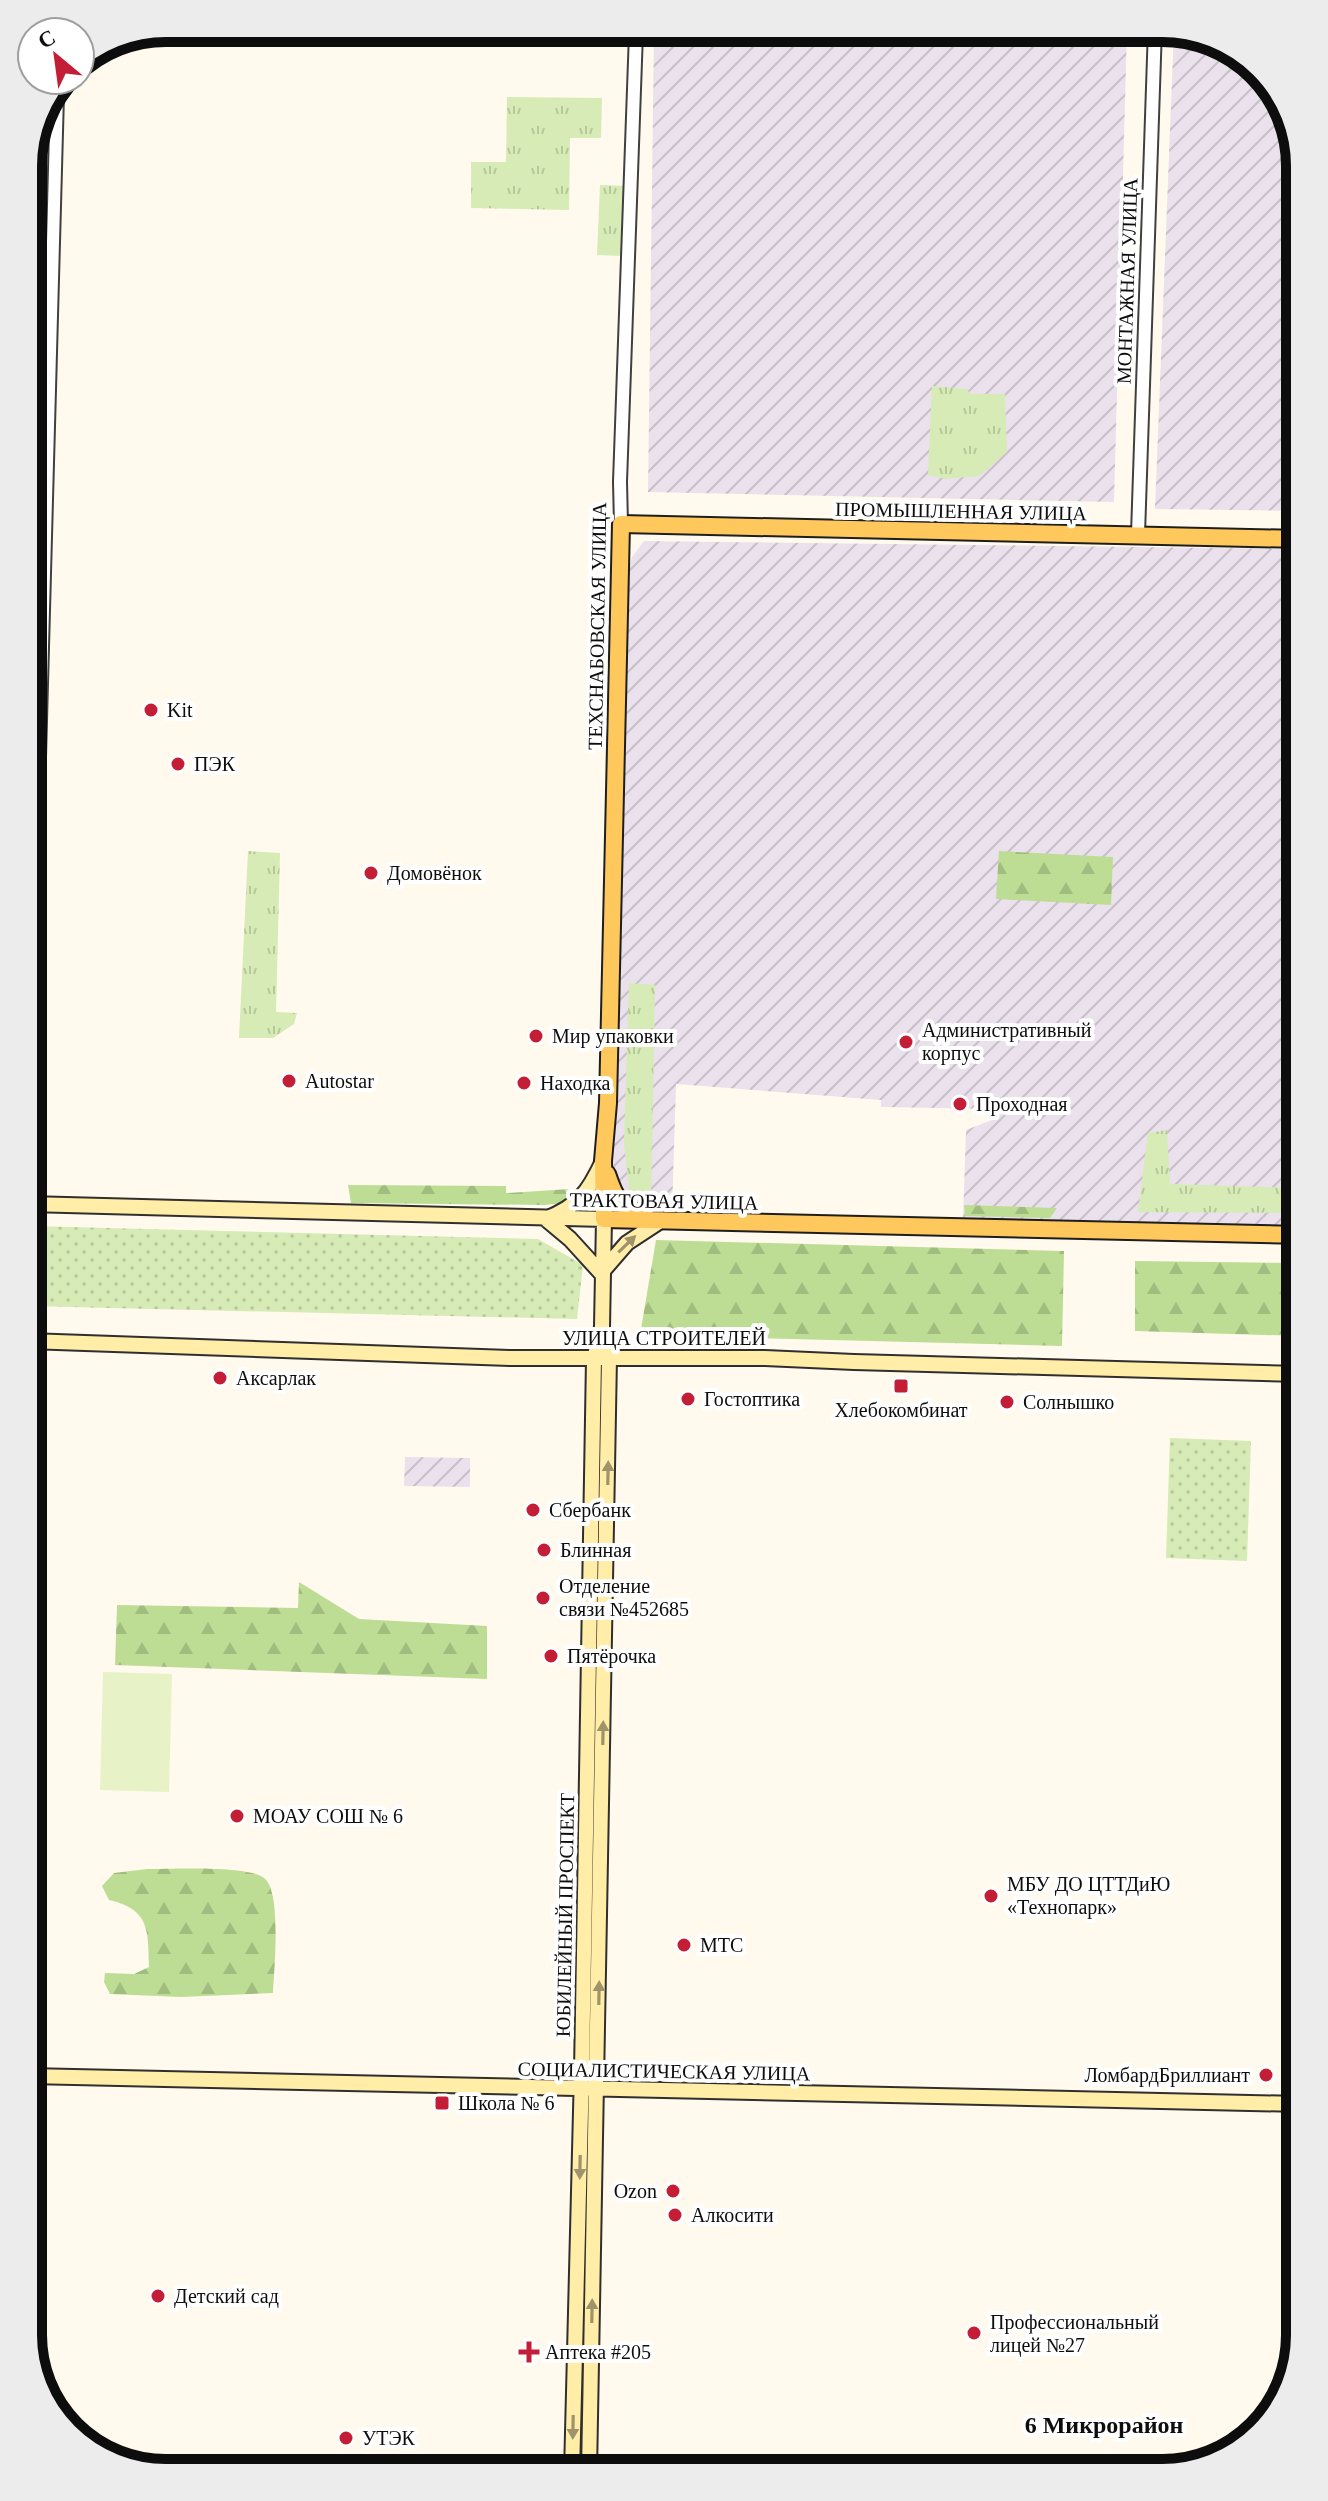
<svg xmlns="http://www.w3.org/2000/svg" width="1328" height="2501" viewBox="0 0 1328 2501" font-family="Georgia,serif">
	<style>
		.industrial { fill: url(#industrial-furrows) }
		.grass { fill: url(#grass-tufts) }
		.forest { fill: url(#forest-firs) }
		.park { fill: url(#park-dots) }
		.pitch { fill: #e7f2c7 }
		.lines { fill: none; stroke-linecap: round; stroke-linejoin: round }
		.tertiary-casing { stroke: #404040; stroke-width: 16 }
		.secondary-casing { stroke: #2f2f2f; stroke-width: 18 }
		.primary-casing { stroke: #1e1e1e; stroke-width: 20 }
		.tertiary { stroke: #fff; stroke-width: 12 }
		.secondary { stroke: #ffeda8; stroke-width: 14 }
		.primary { stroke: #ffc85d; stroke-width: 16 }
		.oneway { fill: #9e936a }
		.poi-dot { fill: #c41e37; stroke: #fff; stroke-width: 3 }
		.labels { text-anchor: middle; stroke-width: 8; stroke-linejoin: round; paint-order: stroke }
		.street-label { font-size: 20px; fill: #0d0d0d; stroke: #fff }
		.poi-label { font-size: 20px; fill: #0d0d0d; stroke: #fff; text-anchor: start }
		.quarter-label { font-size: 24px; font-weight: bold; fill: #0d0d0d; stroke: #fff }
		.rim { fill: none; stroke: #0d0d0d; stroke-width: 10 }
	</style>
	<defs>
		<pattern id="industrial-furrows" width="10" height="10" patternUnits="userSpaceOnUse" patternTransform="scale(2)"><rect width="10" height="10" fill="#eae1ec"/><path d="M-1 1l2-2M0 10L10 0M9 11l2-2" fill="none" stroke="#c8c0c9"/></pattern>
		<pattern id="grass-tufts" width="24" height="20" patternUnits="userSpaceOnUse" patternTransform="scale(2)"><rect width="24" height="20" fill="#d6ebb5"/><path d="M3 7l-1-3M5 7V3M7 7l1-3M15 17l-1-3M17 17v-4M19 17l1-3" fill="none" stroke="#b6c89a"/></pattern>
		<pattern id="forest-firs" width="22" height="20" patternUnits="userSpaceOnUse" patternTransform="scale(2)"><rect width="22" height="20" fill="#bcdd93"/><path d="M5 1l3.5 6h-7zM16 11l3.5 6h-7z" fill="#a0bc7e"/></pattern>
		<pattern id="park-dots" width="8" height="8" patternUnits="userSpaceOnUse" patternTransform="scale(2)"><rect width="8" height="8" fill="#d6ebb5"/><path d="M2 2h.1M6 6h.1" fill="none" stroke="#b6c89a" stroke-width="1.8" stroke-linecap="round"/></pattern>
	</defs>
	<rect width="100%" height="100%" fill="#fffaed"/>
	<path class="industrial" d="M1127,29L1114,502L648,492L654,33Z
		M1174,29L1245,56L1289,113L1300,166V511L1155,509Z
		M644,541L1300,549V1229L963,1219L966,1130L992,1120V1109L881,1107V1100L676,1084L672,1212H644L627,1205L613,1172L624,587L632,557Z
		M405,1457L470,1458V1487L404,1486Z"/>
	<path class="grass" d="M507,97L602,98L601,138H570L569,210L471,208V162H506Z
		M600,185L627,186L624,256L597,255Z
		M932,386L967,389L970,394H1005L1007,452L979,476L945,479L928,475Z
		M248,851L280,853L276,1012L297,1013L294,1024L273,1038H239Z
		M629,983L655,985L651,1203L636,1202L629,1189L624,1143Z
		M1167,1130L1170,1184L1300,1188V1213L1138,1212L1148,1133Z"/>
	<path class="forest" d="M999,851L1113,857L1111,905L996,899Z
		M348,1185L506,1186V1193L570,1189L563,1203L545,1205L351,1203Z
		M964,1205L1057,1208L1050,1218L965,1216Z
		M656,1240L1064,1251L1062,1346L640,1335Z
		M1135,1261L1300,1263V1336L1135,1331Z
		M299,1582L359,1619L487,1626V1679L115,1665L117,1605L298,1608Z
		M147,1869C170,1869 248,1865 264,1878C282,1891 274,1970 273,1993L181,1997L110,1994L104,1982L105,1973L134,1974L149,1967C148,1931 150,1909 109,1900L102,1886L114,1873Z"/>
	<path class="park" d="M28,1226L538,1239L583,1265L577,1319L28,1306Z
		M1170,1438L1251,1441L1247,1561L1166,1558Z"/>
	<path class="pitch" d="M103,1672L172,1674L169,1792L100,1790Z"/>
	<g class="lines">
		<defs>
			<path id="tertiary" d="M621,524L620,482L636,33
				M1138,534L1155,28
				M33,1204L35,814L39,757L57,95"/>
			<path id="secondary" d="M28,1204L604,1219L602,1327L594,1359L582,2071L572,2473
				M601,1273L570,1239L546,1219C579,1205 588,1193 603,1161
				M601,1273L627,1243L659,1222
				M28,1341L510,1358H765L854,1362L1300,1374
				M28,2076L1300,2104
				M589,2473L609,1357L607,1350"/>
			<path id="primary" d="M607,1174C615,1198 619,1207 645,1216
				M1300,1235L604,1219L603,1161L608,1103L621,524L1300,539"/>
		</defs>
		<use href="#tertiary" class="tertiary-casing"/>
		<use href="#secondary" class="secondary-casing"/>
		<use href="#primary" class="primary-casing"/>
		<use href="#tertiary" class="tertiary"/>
		<use href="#secondary" class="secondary"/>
		<use href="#primary" class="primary"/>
	</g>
	<defs><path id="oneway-solid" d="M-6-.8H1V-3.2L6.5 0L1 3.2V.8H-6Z" transform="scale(2)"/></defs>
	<g class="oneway">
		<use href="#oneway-solid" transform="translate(627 1244) rotate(-44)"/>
		<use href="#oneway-solid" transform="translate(608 1473) rotate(-89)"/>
		<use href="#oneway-solid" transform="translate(603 1733) rotate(-89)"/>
		<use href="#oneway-solid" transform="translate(599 1993) rotate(-89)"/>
		<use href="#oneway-solid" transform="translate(580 2167) rotate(91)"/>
		<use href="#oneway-solid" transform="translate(592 2311) rotate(-89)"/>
		<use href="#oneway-solid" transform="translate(573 2427) rotate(91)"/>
	</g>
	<g class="poi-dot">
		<circle cx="151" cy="710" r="8"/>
		<circle cx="178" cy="764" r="8"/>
		<circle cx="371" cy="873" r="8"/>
		<circle cx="536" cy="1036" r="8"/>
		<circle cx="906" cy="1042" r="8"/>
		<circle cx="289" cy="1081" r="8"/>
		<circle cx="524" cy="1083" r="8"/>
		<circle cx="960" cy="1104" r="8"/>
		<circle cx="220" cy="1378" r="8"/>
		<rect x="893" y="1378" width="16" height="16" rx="4"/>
		<circle cx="688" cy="1399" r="8"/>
		<circle cx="1007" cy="1402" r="8"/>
		<circle cx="533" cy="1510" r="8"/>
		<circle cx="544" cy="1550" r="8"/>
		<circle cx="543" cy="1598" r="8"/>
		<circle cx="551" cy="1656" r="8"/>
		<circle cx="237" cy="1816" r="8"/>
		<circle cx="991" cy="1896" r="8"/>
		<circle cx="684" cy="1945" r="8"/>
		<circle cx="1266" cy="2075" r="8"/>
		<rect x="434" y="2095" width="16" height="16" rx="4"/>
		<circle cx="673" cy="2191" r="8"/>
		<circle cx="675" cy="2215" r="8"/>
		<circle cx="158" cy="2296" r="8"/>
		<circle cx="974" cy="2333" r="8"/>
		<path d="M525 2340h8v8h8v8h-8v8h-8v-8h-8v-8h8z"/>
		<circle cx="346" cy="2438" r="8"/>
	</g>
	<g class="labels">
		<g class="street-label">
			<text transform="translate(1127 281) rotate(-88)" y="7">МОНТАЖНАЯ УЛИЦА</text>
			<text transform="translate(961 511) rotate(1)" y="7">ПРОМЫШЛЕННАЯ УЛИЦА</text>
			<text transform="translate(597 626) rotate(-89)" y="7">ТЕХСНАБОВСКАЯ УЛИЦА</text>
			<text transform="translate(664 1201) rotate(1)" y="7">ТРАКТОВАЯ УЛИЦА</text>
			<text x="664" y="1345">УЛИЦА СТРОИТЕЛЕЙ</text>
			<text transform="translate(565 1915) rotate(-89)" y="7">ЮБИЛЕЙНЫЙ ПРОСПЕКТ</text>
			<text transform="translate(664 2071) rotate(1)" y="7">СОЦИАЛИСТИЧЕСКАЯ УЛИЦА</text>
		</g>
		<g class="poi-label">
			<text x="167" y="717">Kit</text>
			<text x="194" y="771">ПЭК</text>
			<text x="387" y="880">Домовёнок</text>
			<text x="922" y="1037">Административный<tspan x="922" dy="23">корпус</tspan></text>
			<text x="552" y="1043">Мир упаковки</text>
			<text x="305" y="1088">Autostar</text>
			<text x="540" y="1090">Находка</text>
			<text x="976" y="1111">Проходная</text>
			<text x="236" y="1385">Аксарлак</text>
			<text x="704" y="1406">Гостоптика</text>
			<text x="1023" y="1409">Солнышко</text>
			<text x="901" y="1417" text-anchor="middle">Хлебокомбинат</text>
			<text x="549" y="1517">Сбербанк</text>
			<text x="560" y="1557">Блинная</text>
			<text x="559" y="1593">Отделение<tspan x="559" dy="23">связи №452685</tspan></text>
			<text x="567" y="1663">Пятёрочка</text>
			<text x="253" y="1823">МОАУ СОШ № 6</text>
			<text x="1007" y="1891">МБУ ДО ЦТТДиЮ<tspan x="1007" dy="23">«Технопарк»</tspan></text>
			<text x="700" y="1952">МТС</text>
			<text x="1250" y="2082" text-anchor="end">ЛомбардБриллиант</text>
			<text x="458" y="2110">Школа № 6</text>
			<text x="657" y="2198" text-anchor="end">Ozon</text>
			<text x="691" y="2222">Алкосити</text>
			<text x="174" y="2303">Детский сад</text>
			<text x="990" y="2329">Профессиональный<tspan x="990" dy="23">лицей №27</tspan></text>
			<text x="545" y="2359">Аптека #205</text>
			<text x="362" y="2445">УТЭК</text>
		</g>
		<g class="quarter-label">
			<text x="1104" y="2433">6 Микрорайон</text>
		</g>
	</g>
	<path d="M0 0H1328V2501H0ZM166 42H1162A124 124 0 0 1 1286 166V2335A124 124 0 0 1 1162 2459H166A124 124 0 0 1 42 2335V166A124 124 0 0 1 166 42Z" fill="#ececec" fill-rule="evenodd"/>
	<path class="rim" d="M166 42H1162A124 124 0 0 1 1286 166V2335A124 124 0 0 1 1162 2459H166A124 124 0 0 1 42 2335V166A124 124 0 0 1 166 42Z"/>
	<g transform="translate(56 56) rotate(331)"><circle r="38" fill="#ffffff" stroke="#9e9e9e" stroke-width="2"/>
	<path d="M0-6L14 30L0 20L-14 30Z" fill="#c41e37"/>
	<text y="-12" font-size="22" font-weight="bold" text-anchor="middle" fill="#0d0d0d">С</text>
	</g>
</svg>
